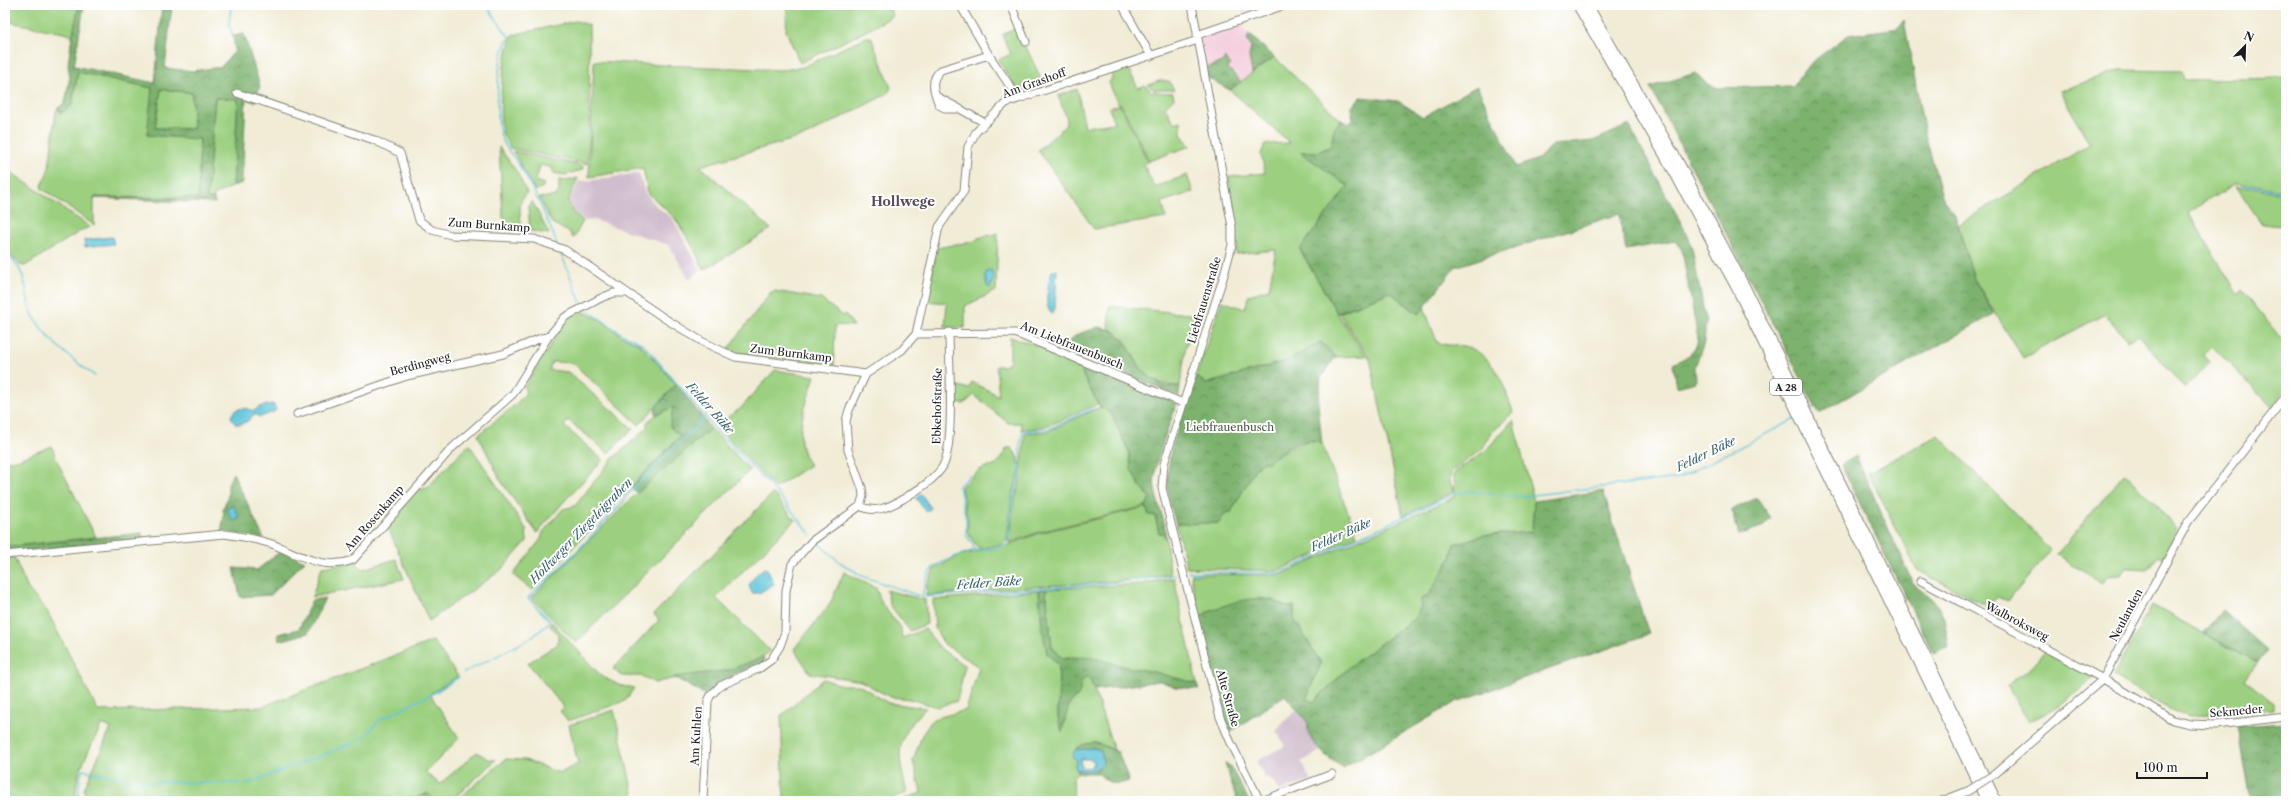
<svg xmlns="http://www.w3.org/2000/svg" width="2291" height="806" viewBox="0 0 2291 806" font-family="'Libre Caslon Text',serif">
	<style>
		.built { fill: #f4cfdd }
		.industrial { fill: #d0bdcd }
		.green { fill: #9cd080; stroke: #5c764e }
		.forest { fill: url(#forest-crowns); stroke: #4c6745; fill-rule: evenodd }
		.water { fill: #5ec5db; stroke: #3d707c; fill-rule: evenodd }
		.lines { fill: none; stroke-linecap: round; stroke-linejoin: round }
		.stream { stroke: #5ec5db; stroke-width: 1.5 }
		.minor-casing { stroke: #868478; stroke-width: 9 }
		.highway-casing { stroke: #868478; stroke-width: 12 }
		.minor { stroke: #fff; stroke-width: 7 }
		.highway { stroke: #fff; stroke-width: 10 }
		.minor-bridge-casing { stroke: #868478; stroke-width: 9; stroke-linecap: butt }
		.minor-bridge { stroke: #fff; stroke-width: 7 }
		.labels { text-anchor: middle; stroke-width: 4; stroke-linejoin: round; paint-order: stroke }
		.shield { fill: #fff; stroke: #606060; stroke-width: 1 }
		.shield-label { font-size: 10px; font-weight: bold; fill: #1c1c1c }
		.street-label { font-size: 11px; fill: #1c1c1c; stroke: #fff }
		.park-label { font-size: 11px; fill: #495b3f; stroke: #fff }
		.water-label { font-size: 12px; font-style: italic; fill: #366068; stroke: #fff }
		.quarter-label { font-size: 13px; font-weight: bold; fill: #594854; stroke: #fff }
	</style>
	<defs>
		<pattern id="forest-crowns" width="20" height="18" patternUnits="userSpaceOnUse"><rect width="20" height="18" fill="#7db26e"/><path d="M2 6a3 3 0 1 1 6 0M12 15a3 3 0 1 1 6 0" fill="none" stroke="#66905a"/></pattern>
	</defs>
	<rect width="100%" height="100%" fill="#fff"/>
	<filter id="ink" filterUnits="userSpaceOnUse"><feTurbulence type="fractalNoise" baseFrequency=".025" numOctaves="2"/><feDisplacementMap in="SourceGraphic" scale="8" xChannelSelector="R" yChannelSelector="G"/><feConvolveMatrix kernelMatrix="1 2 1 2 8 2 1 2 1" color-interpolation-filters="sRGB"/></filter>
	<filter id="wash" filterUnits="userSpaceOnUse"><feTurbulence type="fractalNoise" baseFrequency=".012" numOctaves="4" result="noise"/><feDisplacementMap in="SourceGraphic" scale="16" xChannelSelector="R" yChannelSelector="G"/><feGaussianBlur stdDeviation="0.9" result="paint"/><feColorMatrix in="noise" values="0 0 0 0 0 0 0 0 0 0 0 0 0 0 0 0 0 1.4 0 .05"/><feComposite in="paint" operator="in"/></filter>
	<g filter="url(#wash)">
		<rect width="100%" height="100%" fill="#f1ecd5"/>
		<path class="built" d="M1239,24L1274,57L1230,90L1208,78L1201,41L1205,36Z"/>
		<path class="industrial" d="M639,173L645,193L657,207L672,218L701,270L689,279L669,245L594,220L585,221L573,211L569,200L579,181H588Z
			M1296,710L1308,723L1317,748L1320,751L1301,762L1311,781L1279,791L1273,781H1271L1268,777L1265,778L1256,761L1285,746L1276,730Z"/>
		<path class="green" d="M5,5H79L73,35L5,21Z
			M787,5H888L893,16L862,33L800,63L786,31Z
			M576,21L589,25L590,136L587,164L510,148C508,144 505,139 503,134C497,113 503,55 512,35Z
			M1019,27L1023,46L1027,49L1044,85L1029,91L1017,90L998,60L1011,54L1002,35Z
			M866,37H871L891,88L887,94L805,136L700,166L771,229L704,270L692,245L674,217L648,193L643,168L589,177L594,61L661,65L783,70L803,67Z
			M1274,57L1341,120L1334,129L1331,146L1318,152H1301L1349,186L1300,250L1337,313L1366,356L1336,357L1321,342L1289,360L1206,384L1196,376L1222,301L1245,309L1249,295L1269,289L1276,250L1236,254V224L1228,177L1265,173L1261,154L1265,144L1290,143L1230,90Z
			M1127,66L1138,88L1145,85L1152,92L1173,93L1174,98L1165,107L1174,123L1181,121V134L1190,146L1149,161L1121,104H1118L1109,83L1112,78V71Z
			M2119,70L2182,71L2184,80L2286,78V191L2237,183L2188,212L2238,294L2242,289L2286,345V387L2272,407L2212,346L2203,355L2209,363L2185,389L2139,335L2128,341L2105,314L2023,358L1974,279L1958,225L2090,144L2060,91Z
			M78,72L153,88L147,135L200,139L198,198L94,197V225L41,188L49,168L56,111L58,108L61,113L72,105Z
			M1162,80L1170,82L1174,90H1154L1148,85Z
			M161,89L192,93L193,129L155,128Z
			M1077,89L1085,127L1114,123L1109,108L1120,105L1148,162L1143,163L1154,187L1187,175L1193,192L1162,202L1166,218L1094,229L1038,150L1065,126L1067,119L1058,96Z
			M215,98L238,99L233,186L214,195V199H207Z
			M499,147L517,172L527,193C516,201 521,219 522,232H510L503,217Z
			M513,151L583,166L582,170L565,175L553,173V168L540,165L536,181L544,184L543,187L535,191Z
			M5,168L90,227L82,230L25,266L20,265L5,249Z
			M578,178L568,200L572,212L583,221L574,238L571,236L572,234L552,223L539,198L556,196L559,191V180L566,181Z
			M2236,186L2285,193L2282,226L2262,224Z
			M532,201L549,234L530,231L528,206Z
			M998,233L996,291L965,306V328L945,327L947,303L926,301L937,248L975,241L978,238Z
			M775,291L821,299L843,316L845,314L854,326L835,325L834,366L736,353L727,350L771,292Z
			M1390,292L1418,314L1424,307L1437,342C1447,347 1458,344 1468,347C1495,357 1505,387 1513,412L1492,433L1482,449L1451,472L1450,480L1453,492L1403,516L1370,359L1339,313Z
			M1110,306L1198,315L1186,346L1180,386C1127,385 1142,343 1108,328Z
			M582,311L601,320L622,336L641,345L676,384L639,425L573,363L552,362L549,370L568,372L633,429L608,453L568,420L564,426L603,460L568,497L537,533L501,481L478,435L516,404L526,393L524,387L566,320Z
			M1010,337L1048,349L1081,365L1084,378L1098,404C1071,414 1053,428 1022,430L1021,423H1008L974,395L964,404L952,403V384L969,389L972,382L999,396L996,366H1004L1010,362Z
			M775,370L815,376C807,402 790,439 810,465L775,488L716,425L740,409Z
			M673,407L671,427L680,436L532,590L513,575L541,539L543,532L563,509L575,506L611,460L647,428V422L656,415Z
			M1100,407L1111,413L1129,452L1131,469L1140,486L1150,498L1146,506L1039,532L1010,543L1013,505L1019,487L1025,433L1048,431Z
			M1513,420L1534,501L1532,532L1484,535L1454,544L1451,558L1415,618L1353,664L1313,702L1306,699L1321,663L1294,619V606C1283,608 1275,599 1265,599C1245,598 1215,607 1199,617L1191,577L1192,574L1280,575L1455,497L1454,473L1485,451Z
			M711,428L750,470L576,643L531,598L637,493Z
			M1938,435L2051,550L2008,601L1998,597L1987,606L1917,570L1868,473Z
			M1307,441H1318L1322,444L1357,536L1277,571L1187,568L1176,524L1219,523L1225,513L1231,512L1255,469L1263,462Z
			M469,444L526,529L527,541L501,570L429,621L387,526L417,490L427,488Z
			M52,446L56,459L96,537L5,547V461L17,460Z
			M1007,448H1011L1015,452L1020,468L1011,503L1007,541L1003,544L979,549L967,532L968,522L961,487L978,471L985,467L994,466L1000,460Z
			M2125,473L2156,504L2177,531L2164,558L2158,555L2148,569L2126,568L2121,576L2106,577L2103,584L2057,554Z
			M773,493L795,520L716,598L770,651C742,677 690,672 655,683L641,676H622L613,669L659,620L654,614Z
			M1146,507L1149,515H1155L1159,533H1163L1166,539L1170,574L1138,580L984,590L926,596L927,585L934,569L960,555L1009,545L1039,533Z
			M14,557L28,589L47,611L98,711L261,707L433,641L458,676L430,694L459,738L425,773L440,784L477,752L488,759L496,760L455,797L453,801H436L428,793L408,801H86L84,789L111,728L102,724C92,746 74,773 76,798L71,801H16L5,792V558Z
			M396,559L404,579L312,597L322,567L355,562L363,569Z
			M844,572L876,588L882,604L901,629L902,638L925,629L941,649L965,666L957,701L937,707L910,699L890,697L861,681L810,673L794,649L830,604Z
			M1174,578L1197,684L1158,673L1121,666L1099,659L1073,657L1063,659L1052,647L1046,589L1140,584Z
			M886,590L925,600L927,624L910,631L890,605Z
			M1039,590L1042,627L1059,665L1058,717L1062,731L1069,704L1079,695L1081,682L1089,675L1114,750C1100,743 1088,739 1075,750L1077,763L1075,766L1078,773L1073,778L1074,801H898L921,793L913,761L922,735L933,719L966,710L979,667L944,644L935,628L933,600Z
			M2152,605L2257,663L2245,680L2274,703V710L2191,716L2173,711L2113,676Z
			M552,622L601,676L619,685L634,688L625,701L568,721L560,711L564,708L528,663L558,644V633L550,626Z
			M2046,651L2095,677L2055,708L2029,722L2007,686L2028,670Z
			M823,679L842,685H859L888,703L926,708C894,740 897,751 907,793L884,801H784L781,716Z
			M614,710L635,801H455L506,759L525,760L560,773L578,764L569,725Z"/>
		<path class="forest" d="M79,5H84L74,66L155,83L162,5H172L165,68L192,71L221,67L235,51L233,36L244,34L260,86L255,102L246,99L242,183L233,186L238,99L215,98L207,199H214L215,203L93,198H198L200,139L147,135L152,88L78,72L72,105L62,113L58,108L65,103L70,77L68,65L71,43ZM161,89L192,93L193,129L155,128Z
			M1904,20L1924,130L1942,196L1955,215L1974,279L1994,314L1819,413L1650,87L1696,73L1706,83L1718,88L1793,86L1812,62L1848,35L1898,28Z
			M1249,34L1274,57L1252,73L1249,57L1251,46L1247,40Z
			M1225,58L1231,65L1228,68L1241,82L1230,90L1208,78L1206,68L1220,63Z
			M1477,86L1516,167L1538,159L1553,145L1593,141L1629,125L1688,236L1692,248L1706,323L1704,342L1695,367L1696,382L1677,387L1673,364C1686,357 1696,354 1698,339L1682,250L1675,241L1626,250L1619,214L1455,267L1419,314L1390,292L1337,313L1300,249L1348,186L1300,152H1318L1331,146L1334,129L1341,120L1348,124L1353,120L1351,108L1360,97L1398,101L1423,117Z
			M1098,327C1133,331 1127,363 1153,379C1157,381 1160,385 1164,386C1168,387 1175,386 1180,386L1179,396L1066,349C1073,331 1083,334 1098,327Z
			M1321,342L1336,357L1321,377L1318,404L1322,444C1308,432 1280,452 1269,462H1263L1255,469L1231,512L1225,513L1219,523L1176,524C1173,513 1168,500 1168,488C1165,453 1185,410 1196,376L1206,384L1289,360Z
			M1048,349L1177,403C1170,425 1151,466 1155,489C1158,506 1166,522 1166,539L1163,533H1159L1155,515H1149L1146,507L1150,498L1140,486L1131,469L1129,452L1111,413L1100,407L1084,378L1080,365Z
			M676,384L711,428L637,493L631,487L680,436L670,427L673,407L656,415L655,408Z
			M1856,456L1913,584L1931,598L1939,608L1944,618L1949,646L1933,653L1841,465Z
			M233,473L264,539L221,531L224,517L223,509L228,496V484Z
			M1603,491L1649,634L1456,702L1343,768C1328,757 1306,744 1308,723L1285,695L1230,732L1227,726L1199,617C1215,607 1246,597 1265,599C1275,599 1283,608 1294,606V619L1321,663L1306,699L1313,702L1353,664L1415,618L1421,607L1420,602L1422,598L1427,597L1451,558L1454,544L1484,535L1532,532L1534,501Z
			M1757,498L1771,518L1764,526L1739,535L1731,510Z
			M142,533L143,539L5,553V547Z
			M281,551L305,561L271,595L240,597L234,568L257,570Z
			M1046,589L1052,647L1063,659L1086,657L1099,659L1121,666L1158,673L1197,684L1199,689L1175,687L1160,681L1095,690L1088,676L1081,682L1079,695L1069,704L1062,732L1058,717L1059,665L1047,654L1042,627L1039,590Z
			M325,598L308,633L279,641L278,634L299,629L312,600Z
			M2222,610L2267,650L2257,663L2204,633Z
			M763,657L765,661C747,671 716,677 707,696L674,677L729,670Z
			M2286,723V801H2250L2237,726Z
			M1094,742L1118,752L1129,781C1114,786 1109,784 1098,773H1078L1076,769L1083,771L1098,769L1103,763L1101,751L1095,748L1075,750L1080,746Z
			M1225,763L1230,766L1249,801H1237Z
			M428,793L436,801H408Z"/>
		<path class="water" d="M112,237L114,244L85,247L84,240Z
			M988,270H991L994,277L990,288L987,286L985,275Z
			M1057,270L1055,309L1052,313C1042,304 1049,282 1052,271Z
			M273,404L276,409L274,412L260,417L254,414C249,421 244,425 235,424L231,416C236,407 245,407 254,411L259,407Z
			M921,494L931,508L926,512L916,498Z
			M233,505L240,518L233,521L227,510Z
			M765,568L768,570L774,584L759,593H752L749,586C753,578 757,572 765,568Z
			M1095,748L1101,751L1103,763C1096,772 1087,772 1076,769L1075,766L1076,760L1072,756L1075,750ZM1080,759H1092L1094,763L1092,767L1084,768L1081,765Z"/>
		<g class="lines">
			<path class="stream" d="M231,5L229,25L233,36
				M486,5L509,37C496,57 495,113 501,136C504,147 515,157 520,167C535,191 547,218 557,244
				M2243,185L2286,192
				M5,251C10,257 17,263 20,270C27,282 26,299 31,311C43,338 72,359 95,376
				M560,251L581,303
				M586,309L624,335L643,344L716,429L779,495L811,535
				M1812,409L1815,407
				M1499,495L1524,496L1679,478L1795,419
				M818,543L841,563L862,576L922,597L1112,583L1176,575
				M974,550H983L1008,545L1012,503L1019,480L1020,446L1023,432L1050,428L1094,408
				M1189,572L1280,573L1452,495L1470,491L1496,495
				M922,597C924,589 925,576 931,570C938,561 963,554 974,550L973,544L966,535V519L959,486L970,475
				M464,673C488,658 532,643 550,621L528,598L579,549L624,501L625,497L706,416
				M5,794L13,801
				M78,801L80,778L83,770L142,782L250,783L356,742L368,734L379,720L436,692L459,677"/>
		</g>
	</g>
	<g filter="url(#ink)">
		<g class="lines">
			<defs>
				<path id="minor" d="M960,5L989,55L1018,98
					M1011,5L1026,42
					M1122,5L1151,56
					M1192,5L1232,227V245L1224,275L1164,464L1162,488L1220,717L1231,743L1260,801
					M1197,35L1285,5
					M237,93L374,140L400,153L419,220L432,230L451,235L534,239L565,250L664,318L703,342L735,357L866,374
					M936,96L960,109
					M985,123L960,109H947L939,105C934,92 929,80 941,70L989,55
					M916,334L1015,333L1183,403
					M297,414L407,376L503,354L541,338L548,337
					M860,506C875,514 889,507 903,499C916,491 935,480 943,466C955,443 949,362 949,332
					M5,555L224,534C240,536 256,539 272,544C300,555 323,571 353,560L452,448L513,394L548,337L565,317L603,297L614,293H627
					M1921,581L2105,680L2173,720L2190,724L2216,725L2286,717
					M1996,773L2103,679L2188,522L2286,396
					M703,801L708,701L711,695L720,686L760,668L771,660L780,646L785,632L786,590L792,564L812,541L860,506L863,496L862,488L848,450L846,421L849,410L866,374L902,350L916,334L939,227L964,191L968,147L976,132L1006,103L1198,40
					M1262,801L1332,774
					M1942,801L1968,791"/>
				<path id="highway" d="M1578,5L1674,171L1738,290L1987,801
					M1587,5L1678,162L1744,286L1996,801"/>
			</defs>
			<use href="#minor" class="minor-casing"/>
			<use href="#highway" class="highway-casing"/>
			<use href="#minor" class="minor"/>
			<use href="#highway" class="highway"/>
			<defs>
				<path id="minor-bridge" d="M1968,791L1996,773"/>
			</defs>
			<use href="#minor-bridge" class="minor-bridge-casing"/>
			<use href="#minor-bridge" class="minor-bridge"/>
		</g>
	</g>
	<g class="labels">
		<rect class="shield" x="1770" y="379" width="32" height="16" rx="3"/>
		<g class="shield-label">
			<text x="1786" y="391">A 28</text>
		</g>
		<g class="street-label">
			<text transform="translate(1034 83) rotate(-20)" y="4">Am Grashoff</text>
			<text transform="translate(489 225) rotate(4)" y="4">Zum Burnkamp</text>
			<text transform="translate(1204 300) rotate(-73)" y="4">Liebfrauenstraße</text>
			<text transform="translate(1072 345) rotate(22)" y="4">Am Liebfrauenbusch</text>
			<text transform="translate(791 353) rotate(7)" y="4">Zum Burnkamp</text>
			<text transform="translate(420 364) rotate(-15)" y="4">Berdingweg</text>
			<text transform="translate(937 406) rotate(-89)" y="4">Ebkehofstraße</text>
			<text transform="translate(374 518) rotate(-49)" y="4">Am Rosenkamp</text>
			<text transform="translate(2126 615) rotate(-62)" y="4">Neulanden</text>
			<text transform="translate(2017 621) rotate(28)" y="4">Walbroksweg</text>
			<text transform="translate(1228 698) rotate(74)" y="4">Alte Straße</text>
			<text transform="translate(2236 711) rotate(-5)" y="4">Sekmeder</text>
			<text transform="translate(696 736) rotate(-87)" y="4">Am Kuhlen</text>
		</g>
		<g class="park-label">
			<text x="1230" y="431">Liebfrauenbusch</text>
		</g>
		<g class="water-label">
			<text transform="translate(710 408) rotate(48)" y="4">Felder Bäke</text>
			<text transform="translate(1706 454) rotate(-26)" y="4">Felder Bäke</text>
			<text transform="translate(581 531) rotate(-46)" y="4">Hollweger Ziegeleigraben</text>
			<text transform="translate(1341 535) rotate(-24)" y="4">Felder Bäke</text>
			<text transform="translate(989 583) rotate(-4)" y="4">Felder Bäke</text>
		</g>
		<g class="quarter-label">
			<text x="903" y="206">Hollwege</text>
		</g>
	</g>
	<rect width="2291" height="806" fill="none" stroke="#fff" stroke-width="20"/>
	<g transform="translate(2245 46) rotate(23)" stroke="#ffffff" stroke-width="3" paint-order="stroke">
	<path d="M0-3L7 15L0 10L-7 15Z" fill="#1c1c1c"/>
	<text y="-6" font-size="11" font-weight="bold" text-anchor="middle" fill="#1c1c1c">N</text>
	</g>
	<path d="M2137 772v6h70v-6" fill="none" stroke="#1c1c1c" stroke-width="2"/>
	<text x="2143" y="772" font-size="12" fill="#1c1c1c" stroke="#ffffff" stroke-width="3" paint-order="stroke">100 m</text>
</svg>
